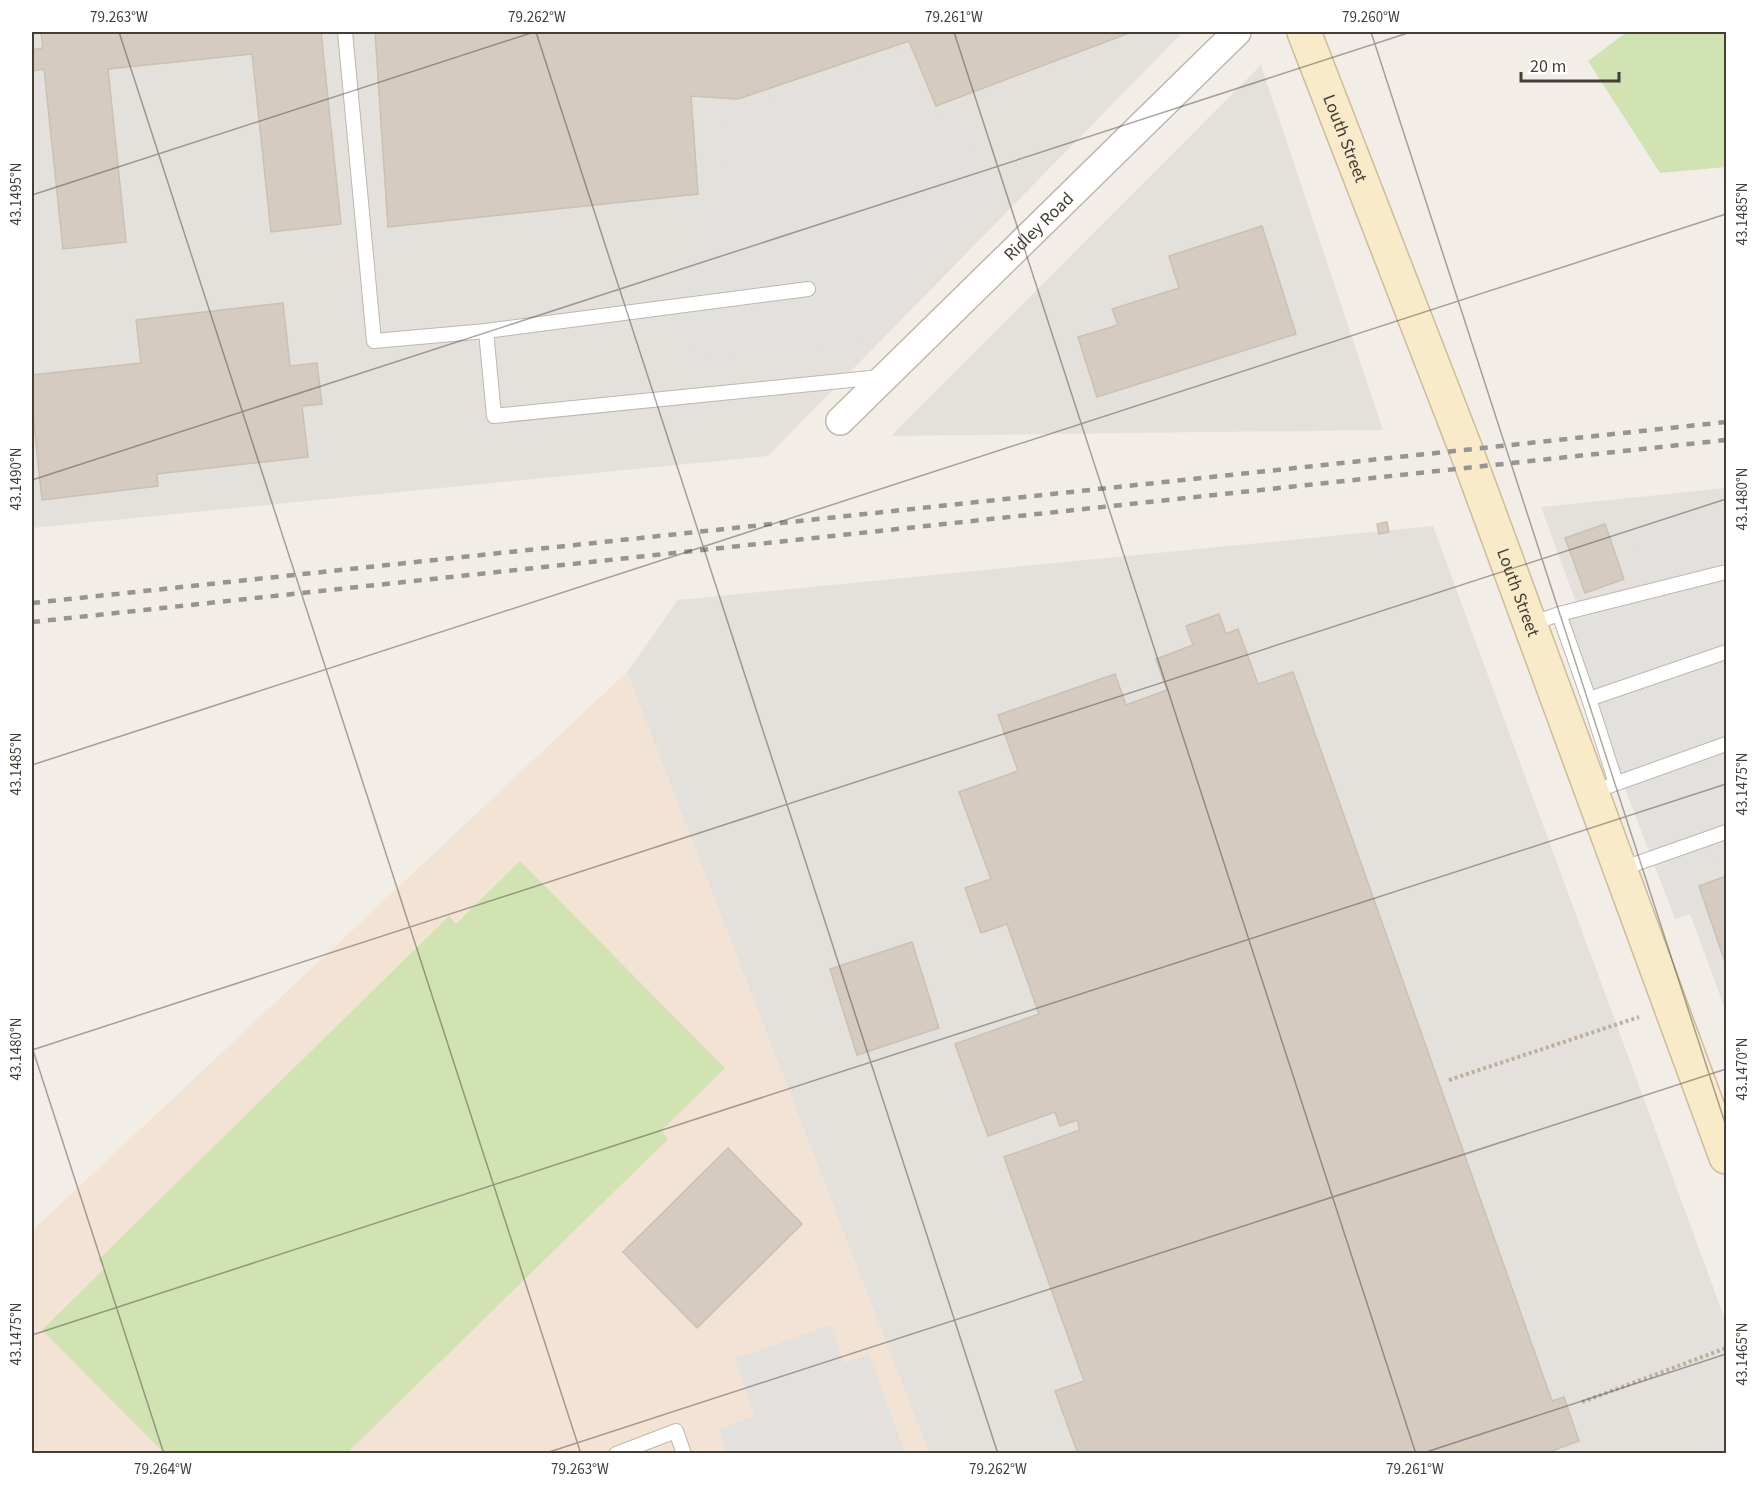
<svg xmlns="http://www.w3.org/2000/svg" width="1758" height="1485" viewBox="0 0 1758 1485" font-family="'Source Sans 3',sans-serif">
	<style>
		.commercial { fill: #f2e3d4 }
		.industrial { fill: #e4e0dc }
		.green { fill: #d1e2b3 }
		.parking { fill: #e3e1de }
		.building { fill: #d5cbc0; stroke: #ccc0b1; stroke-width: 1.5 }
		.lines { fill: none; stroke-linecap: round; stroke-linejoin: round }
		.service-casing { stroke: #bfb7ad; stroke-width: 16 }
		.minor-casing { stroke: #bfb7ad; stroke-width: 30 }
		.secondary-casing { stroke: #cdbc9a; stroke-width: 36 }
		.path { stroke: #bdaf9d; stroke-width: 4; stroke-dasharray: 3 3; stroke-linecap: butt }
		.service { stroke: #fff; stroke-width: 14 }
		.minor { stroke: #fff; stroke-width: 27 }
		.secondary { stroke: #f9eac9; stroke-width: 33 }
		.rail { stroke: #959595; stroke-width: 4.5; stroke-dasharray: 8 8; stroke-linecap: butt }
		.ticks { fill: none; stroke: #443e37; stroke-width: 1.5; stroke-opacity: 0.45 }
		.labels { text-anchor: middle; stroke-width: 5; stroke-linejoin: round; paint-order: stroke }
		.street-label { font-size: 18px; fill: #443e37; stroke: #fff }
		.neatline { fill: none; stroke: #443e37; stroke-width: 2 }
		.ticks-label { font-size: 15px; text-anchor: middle; fill: #443e37 }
	</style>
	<rect width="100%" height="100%" fill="#f2eee7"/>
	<path class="commercial" d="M627,672L929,1453L32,1454V1231Z"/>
	<path class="industrial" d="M32,32H1183L768,456L32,528Z
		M1261,65L1383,430L891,436Z
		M1726,488V1012L1541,507Z
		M1433,526L1726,1322V1453H929L627,672L678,600Z"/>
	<path class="green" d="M1627,32H1726V167L1660,173L1588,61Z
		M520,861L725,1068L661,1131L668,1139L347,1453H164L42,1330L105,1268L98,1260L449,916L456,924Z"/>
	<path class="parking" d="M900,54L927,119L951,108L989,196L857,340L696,359L679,314L721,201L723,121Z
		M1726,517V856L1685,873L1697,912L1675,919L1558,615L1644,582L1628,529Z
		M830,1325L844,1363L869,1354L905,1453H727L719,1429L755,1416L735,1359Z"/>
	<path class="building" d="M41,32H321L341,224L271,232L252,54L108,69L126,242L63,249L44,69L32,71V50L43,48Z
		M375,32H1132L936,106L909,41L738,99L691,96L698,194L388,227Z
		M1262,226L1296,334L1097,397L1078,337L1118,325L1112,309L1179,288L1169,256Z
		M283,303L290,366L317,363L322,404L302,406L308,457L157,474L158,486L42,500L32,405V375L141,363L136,320Z
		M1387,522L1389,532L1379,534L1377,524Z
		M1605,524L1624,579L1585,593L1565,538Z
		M1219,614L1226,634L1238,629L1258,684L1293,672L1552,1401L1564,1397L1579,1441L1543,1454H1078L1055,1391L1084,1381L1004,1157L1080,1130L1077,1120L1060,1126L1055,1112L988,1136L955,1044L1039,1014L1007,924L981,933L965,888L991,879L959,792L1018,771L998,715L1115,674L1126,705L1167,690L1156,659L1193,645L1186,626Z
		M1726,876V965L1699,886Z
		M912,942L939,1028L857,1055L830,969Z
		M728,1148L802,1224L697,1328L623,1252Z"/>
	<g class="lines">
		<defs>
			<path id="service" d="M345,32L374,341L486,331L808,289
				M486,331L494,416L880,377
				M1559,614L1726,572
				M1531,624L1559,614L1589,699L1616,783
				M1589,699L1726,652
				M1609,786L1726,744
				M1621,869L1726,832
				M616,1454L676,1431L684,1454"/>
			<g id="minor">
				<path id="s1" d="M840,421L1237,32"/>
			</g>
			<g id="secondary">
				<path id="s2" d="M1304,32L1466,450L1726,1157"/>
			</g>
		</defs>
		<use href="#service" class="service-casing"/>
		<use href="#minor" class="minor-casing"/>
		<use href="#secondary" class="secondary-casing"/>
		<path class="path" d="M1449,1080L1639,1017
			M1582,1402L1726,1348"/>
		<use href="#service" class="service"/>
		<use href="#minor" class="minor"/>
		<use href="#secondary" class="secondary"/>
		<path class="rail" d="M32,603L1726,422
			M32,622L1726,440"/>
	</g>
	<path class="ticks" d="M119,32L581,1454M536,32L998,1454M954,32L1416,1454M1371,32L1726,1126M32,195L534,32M32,480L1411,32M32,765L1726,214M32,1047L164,1454M32,1050L1726,499M32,1335L1726,784M543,1454L1726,1069M1420,1454L1726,1354"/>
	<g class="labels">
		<g class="street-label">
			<text dy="6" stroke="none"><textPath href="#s2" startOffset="114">Louth Street</textPath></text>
			<text dy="6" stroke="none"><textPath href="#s1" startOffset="278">Ridley Road</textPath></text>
			<text dy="6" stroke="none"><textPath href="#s2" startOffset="600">Louth Street</textPath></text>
		</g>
	</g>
	<rect width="1758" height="1485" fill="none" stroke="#ffffff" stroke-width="66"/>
	<path d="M1521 72v9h98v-9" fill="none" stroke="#443e37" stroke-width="3"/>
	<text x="1530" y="72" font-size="18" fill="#443e37" stroke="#ffffff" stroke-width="4.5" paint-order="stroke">20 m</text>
	<rect x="33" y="33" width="1692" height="1419" class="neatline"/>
	<g class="ticks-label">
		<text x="119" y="22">79.263°W</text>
		<text x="537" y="22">79.262°W</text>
		<text x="954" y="22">79.261°W</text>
		<text x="1371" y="22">79.260°W</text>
		<text transform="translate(16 194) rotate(-90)" y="5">43.1495°N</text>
		<text transform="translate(1742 214) rotate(-90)" y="5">43.1485°N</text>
		<text transform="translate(16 479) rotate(-90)" y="5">43.1490°N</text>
		<text transform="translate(1742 499) rotate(-90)" y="5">43.1480°N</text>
		<text transform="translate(16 764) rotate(-90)" y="5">43.1485°N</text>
		<text transform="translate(1742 784) rotate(-90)" y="5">43.1475°N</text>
		<text transform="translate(16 1049) rotate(-90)" y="5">43.1480°N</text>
		<text transform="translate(1742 1069) rotate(-90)" y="5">43.1470°N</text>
		<text transform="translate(16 1334) rotate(-90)" y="5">43.1475°N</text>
		<text transform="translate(1742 1354) rotate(-90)" y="5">43.1465°N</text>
		<text x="163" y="1474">79.264°W</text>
		<text x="580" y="1474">79.263°W</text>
		<text x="998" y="1474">79.262°W</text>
		<text x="1415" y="1474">79.261°W</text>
	</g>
</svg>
